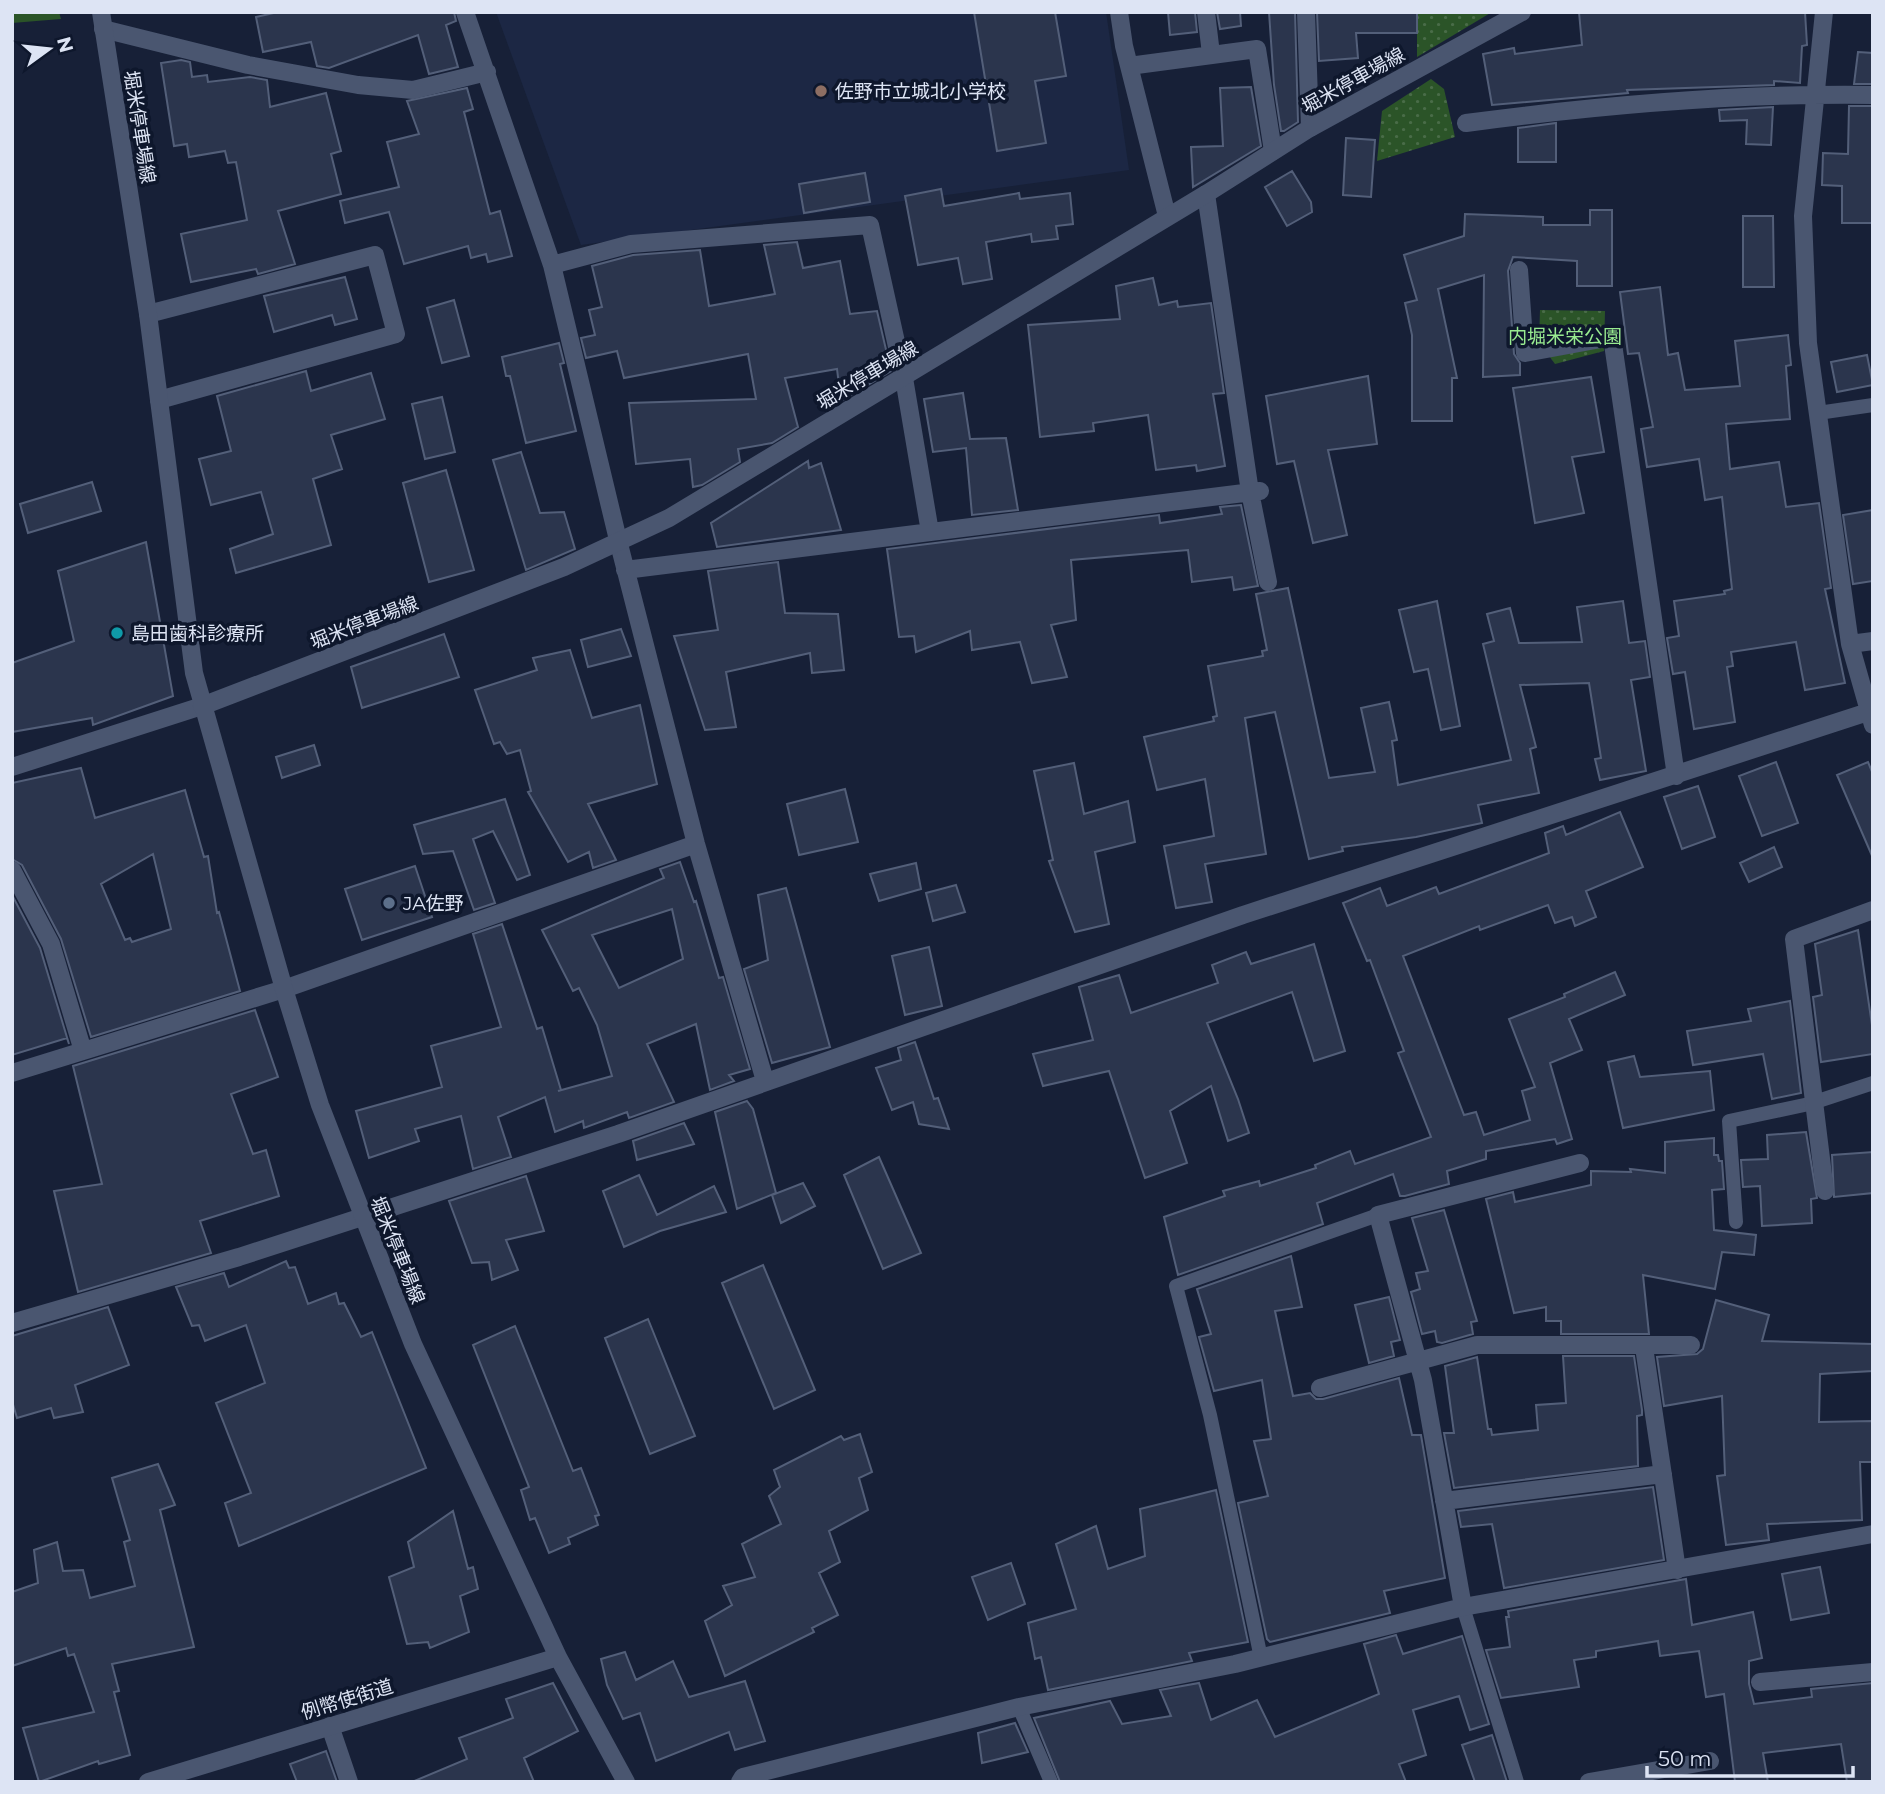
<svg xmlns="http://www.w3.org/2000/svg" width="1885" height="1794" viewBox="0 0 1885 1794" font-family="Montserrat,'Noto Sans JP',sans-serif">
	<style>
		.built { fill: #1c2744 }
		.grass { fill: url(#grass-dots) }
		.garden { fill: #2b5428 }
		.building { fill: #2b354d; stroke: #535f79; stroke-width: 2; fill-rule: evenodd }
		.lines { fill: none; stroke-linecap: round; stroke-linejoin: round }
		.lane { stroke: #4a5670; stroke-width: 14 }
		.street { stroke: #4a5670; stroke-width: 18 }
		.secondary { stroke: #4a5670; stroke-width: 18 }
		.education-dot { fill: #8d6e63; stroke: #0e172c; stroke-width: 2.5 }
		.culture-dot { fill: #0f9aa8; stroke: #0e172c; stroke-width: 2.5 }
		.service-dot { fill: #5c6f8a; stroke: #0e172c; stroke-width: 2.5 }
		.labels { text-anchor: middle; stroke-width: 7; stroke-linejoin: round; paint-order: stroke }
		.street-label { font-size: 19px; fill: #dde4f4; stroke: #0e172c }
		.poi-label { font-size: 19px; fill: #dde4f4; stroke: #0e172c; text-anchor: start }
		.park-label { font-size: 19px; fill: #98ea90; stroke: #0e172c }
	</style>
	<defs>
		<pattern id="grass-dots" width="8" height="8" patternUnits="userSpaceOnUse" patternTransform="scale(1.75)"><rect width="8" height="8" fill="#2b5428"/><path d="M2 2h.1M6 6h.1" fill="none" stroke="#496c48" stroke-width="1.8" stroke-linecap="round"/></pattern>
	</defs>
	<rect width="100%" height="100%" fill="#172037"/>
	<path class="built" d="M496,12H1106L1129,170L581,245Z"/>
	<path class="grass" d="M1417,12H1492L1417,57Z
		M1431,79L1444,89L1455,137L1377,161L1382,111Z
		M1540,310L1605,311L1604,351L1555,364L1539,342Z"/>
	<path class="garden" d="M12,12H59L61,19L12,23Z"/>
	<path class="building" d="M278,12H454L456,21L446,25L458,67L429,74L418,35L329,68L317,66L311,42L263,52L256,17Z
		M974,12H1055L1066,76L1035,81L1046,143L997,151Z
		M1168,12H1195L1197,32L1170,35Z
		M1217,12H1240L1241,26L1220,29Z
		M1269,12H1295L1298,122L1284,131H1281L1274,85Z
		M1317,12H1417V33H1356L1358,58L1319,61Z
		M1579,12H1805L1807,45L1802,46L1800,83L1774,81V85L1627,90L1628,93L1492,105L1483,54L1514,48L1515,54L1582,45Z
		M1858,52L1873,53V84H1854Z
		M181,60L190,62L192,77L207,75L208,82L250,77L267,80L270,107L326,93L341,151L331,154L341,194L278,211L295,264L258,274L256,269L191,282L181,234L247,220L236,162L228,163L225,151L189,157L187,144L174,146L161,63Z
		M1251,87L1261,146L1193,187L1191,147L1223,146L1220,88Z
		M467,88L473,109L464,112L490,214L500,211L512,256L488,262L486,254L471,258L468,246L404,264L389,212L345,223L340,201L399,187L387,142L419,134L407,101Z
		M1849,106H1873V223H1842V186L1822,185L1823,153L1848,154Z
		M1773,107L1771,145L1746,144L1747,120L1720,121L1719,110Z
		M1556,123V162H1518V128Z
		M1346,138L1375,140L1371,197L1343,195Z
		M1292,171L1311,202L1312,212L1287,226L1265,187Z
		M865,173L870,202L804,213L799,184Z
		M941,189L944,206L1019,193L1020,199L1070,193L1073,224L1056,226L1058,239L1032,242L1031,234L986,242L992,279L963,284L958,258L918,265L905,196Z
		M1590,210H1612V286H1577V261L1513,257L1508,271L1514,354L1520,363V375L1483,377L1484,275L1438,289L1457,378H1452V421H1412V335L1405,303L1417,300L1404,255L1464,236L1465,214L1543,217V225H1590Z
		M1743,216H1773L1774,287H1743Z
		M797,242L803,268L840,261L850,314L877,311L891,371L841,401L837,369L785,378L798,427L772,443L738,449L740,462L702,485L693,487L690,459L636,464L629,403L756,399L748,354L624,378L617,351L586,358L581,338L595,335L589,310L602,307L592,266L633,255L700,250L709,306L775,294L764,245Z
		M345,277L357,319L335,325L332,315L274,332L264,296Z
		M1153,278L1159,305L1177,301L1178,307L1211,303L1224,393L1213,394L1225,466L1197,471L1196,465L1156,470L1148,415L1093,423L1094,431L1040,437L1028,325L1120,319L1116,286Z
		M1660,287L1668,355L1678,353L1685,390L1740,386L1735,341L1788,335L1791,365L1786,366L1790,419L1726,424L1730,469L1779,462L1786,507L1819,503L1831,588L1825,589L1845,683L1805,690L1796,642L1731,652L1733,666L1727,667L1735,722L1694,729L1685,672L1673,674L1667,638L1679,636L1674,601L1725,594L1724,591L1732,589L1722,497L1705,500L1699,459L1647,467L1641,429L1653,427L1639,353L1628,354L1620,292Z
		M454,300L469,356L442,363L427,308Z
		M559,343L564,363L560,364L576,431L526,443L510,376H506L502,357Z
		M1867,355L1873,385L1837,392L1831,362Z
		M306,371L311,391L371,373L385,419L331,435L342,469L313,479L331,545L236,573L230,549L273,534L261,492L211,505L199,459L231,451L217,396Z
		M1368,376L1377,444L1328,450L1347,535L1313,543L1294,461L1277,464L1266,396Z
		M1591,377L1604,452L1572,457L1584,513L1535,523L1513,388Z
		M963,393L970,439L1006,438L1018,510L972,515L966,448L933,452L924,399Z
		M442,397L455,452L425,459L412,404Z
		M521,452L540,513L564,512L575,549L526,570L493,460Z
		M808,461L809,468L821,463L841,530L717,547L711,523Z
		M446,470L474,570L429,582L403,483Z
		M92,482L101,511L28,533L20,504Z
		M1241,505L1258,586L1234,590L1232,577L1192,582L1188,550L1071,560L1076,620L1051,625L1067,677L1032,683L1020,642L972,650L970,631L916,652L914,636L899,637L887,549L1159,515L1160,523L1222,514L1220,507Z
		M1873,510V581L1853,584L1843,515Z
		M146,542L173,696L93,725L92,718L12,732V663L74,641L58,571Z
		M778,562L785,613L838,614L844,670L812,673L810,653L726,672L736,727L705,730L674,636L718,630L708,571Z
		M1288,588L1329,778L1375,772L1361,708L1389,702L1397,740L1392,741L1398,785L1511,760L1483,644L1494,641L1487,614L1510,608L1519,643L1582,642L1577,607L1623,601L1629,643L1645,641L1650,677L1631,680L1646,771L1600,780L1595,759L1601,758L1589,683L1520,685L1536,747L1530,749L1539,793L1478,805L1482,823L1416,837L1342,847L1343,851L1309,859L1275,712L1245,718L1266,854L1205,864L1212,902L1176,908L1164,846L1214,836L1205,779L1157,790L1144,737L1214,721L1213,717L1217,716L1208,666L1263,656L1262,651L1267,650L1256,594Z
		M1437,601L1460,726L1441,730L1428,669L1414,672L1399,610Z
		M621,629L631,656L588,667L581,640Z
		M444,634L459,677L362,708L351,667Z
		M570,650L592,718L640,705L657,784L588,804L616,860L593,868L589,852L568,862L528,792L531,791L520,750L507,754L500,742L494,744L475,690L537,670L533,658Z
		M314,745L320,765L282,778L276,757Z
		M1776,762L1798,823L1762,836L1739,776Z
		M1868,762L1873,774V858L1837,775Z
		M1074,763L1084,814L1128,801L1135,842L1095,852L1109,924L1075,932L1049,861L1053,860L1034,771Z
		M81,768L95,818L185,790L204,857L208,856L217,913L219,912L240,991L91,1037L61,939L22,865L12,859V783ZM153,854L171,929L132,942L130,938L125,940L101,884Z
		M1698,786L1715,837L1682,849L1664,797Z
		M845,789L858,842L799,855L787,804Z
		M505,799L530,875L517,880L493,831L473,839L495,903L474,910L453,851L423,854L414,825Z
		M1620,812L1643,867L1586,891L1596,917L1575,926L1572,917L1555,923L1548,905L1480,930L1479,926L1403,956L1464,1115L1476,1112L1484,1135L1530,1120L1522,1091L1535,1087L1509,1019L1565,997L1564,994L1615,972L1625,995L1569,1019L1582,1050L1550,1063L1572,1139L1557,1144L1555,1139L1486,1151V1159L1447,1171L1449,1184L1405,1196H1400L1393,1174L1317,1203L1323,1224L1178,1275L1164,1217L1225,1196L1223,1191L1259,1181L1260,1186L1316,1168L1315,1165L1350,1151L1355,1164L1431,1137L1398,1053L1404,1051L1370,960L1367,961L1343,903L1380,888L1387,906L1436,887L1439,894L1549,853L1545,833L1563,826L1566,835Z
		M1774,847L1782,867L1749,882L1740,863Z
		M680,862L694,902L696,901L719,978L723,977L750,1069L729,1075L734,1081L710,1090L696,1024L647,1044L674,1102L629,1118L627,1112L584,1128L583,1121L555,1132L545,1097L498,1117L511,1157L473,1169L461,1116L415,1129L419,1141L369,1158L356,1111L442,1087L431,1046L501,1027L473,934L502,924L537,1029L542,1027L561,1090L558,1091L612,1076L597,1025L579,988L573,991L542,930L664,878L660,869ZM672,909L683,959L619,988L592,935Z
		M916,863L921,889L879,901L870,874Z
		M415,866L432,917L362,940L345,889Z
		M956,885L965,912L933,921L926,893Z
		M786,888L830,1047L772,1063L744,969L768,960L758,895Z
		M12,895L40,948L69,1044L67,1038L12,1055Z
		M1858,930L1873,1032V1054L1821,1062L1813,997L1822,995L1815,944Z
		M1314,944L1345,1051L1314,1061L1292,992L1207,1023L1238,1099L1249,1133L1228,1141L1211,1086L1170,1111L1187,1163L1145,1178L1109,1071L1043,1086L1033,1054L1093,1040L1079,987L1119,975L1131,1013L1218,983L1212,965L1246,952L1251,964Z
		M929,947L942,1006L905,1015L892,956Z
		M1790,1001L1801,1093L1772,1099L1763,1054L1693,1065L1687,1031L1751,1021L1748,1009Z
		M255,1010L278,1077L231,1094L253,1154L266,1150L279,1196L200,1221L211,1253L78,1292L54,1191L102,1184L73,1066Z
		M915,1042L934,1099L938,1098L949,1129L919,1124L913,1102L892,1110L876,1068L901,1060L898,1048Z
		M1634,1056L1640,1077L1710,1071L1714,1110L1623,1128L1608,1062Z
		M747,1101L753,1109L776,1193L737,1209L715,1112Z
		M684,1123L694,1144L637,1160L633,1141Z
		M1806,1132L1817,1198L1811,1199L1812,1223L1762,1226L1760,1186L1743,1187L1741,1160L1768,1159L1767,1135Z
		M1714,1138V1155H1718L1719,1161H1722L1724,1189L1712,1190L1714,1230L1756,1235L1754,1255L1722,1252L1715,1289L1643,1275L1649,1334H1561V1321H1546V1307L1514,1313L1486,1199L1513,1192L1515,1202L1591,1185V1171L1631,1172L1630,1169L1665,1173V1142Z
		M1873,1152V1193L1834,1197L1832,1155Z
		M879,1157L921,1253L883,1269L844,1175Z
		M639,1175L657,1215L714,1186L726,1212L660,1231L624,1247L603,1191Z
		M526,1176L544,1231L506,1240L518,1270L492,1280L489,1262L472,1263L449,1201Z
		M803,1183L815,1206L781,1223L772,1195Z
		M1444,1210L1477,1321L1471,1322L1473,1334L1442,1343L1437,1342L1435,1331L1422,1334L1411,1292L1420,1289L1416,1273L1428,1271L1412,1218Z
		M1291,1256L1302,1307L1275,1311L1293,1396L1310,1393L1316,1399H1323L1399,1378L1412,1435H1421L1445,1578L1384,1591L1390,1613L1270,1642L1267,1639L1238,1503L1268,1496L1254,1441L1271,1439L1262,1380L1214,1391L1199,1337L1211,1334L1197,1289Z
		M286,1261L289,1268L295,1267L308,1304L336,1293L339,1304L344,1303L361,1337L372,1332L426,1468L239,1546L225,1503L251,1493L216,1403L265,1383L246,1325L205,1341L199,1325L192,1326L176,1287L224,1273L229,1287Z
		M763,1265L815,1390L774,1409L722,1283Z
		M1389,1297L1400,1340L1391,1342L1394,1356L1369,1363L1355,1305Z
		M1716,1300L1769,1315L1762,1341L1873,1344V1371L1820,1374L1819,1422L1873,1421V1462H1860L1862,1520L1767,1524L1769,1540L1726,1545L1717,1476L1725,1475L1722,1396L1664,1406L1657,1357L1697,1354L1703,1349Z
		M108,1307L129,1365L75,1385L83,1412L54,1418L51,1408L17,1418L12,1401V1336Z
		M648,1319L695,1436L650,1454L605,1338Z
		M515,1326L573,1471L581,1468L599,1515L595,1516L598,1525L568,1538L570,1544L549,1553L535,1518L530,1520L521,1490L529,1487L473,1345Z
		M1563,1356H1634L1642,1410V1415L1637,1416L1638,1466L1454,1488L1444,1433H1454L1445,1366L1477,1357L1488,1429H1491L1492,1435L1538,1430L1536,1405L1566,1403Z
		M860,1434L872,1472L859,1478L868,1510L829,1531L840,1562L819,1573L838,1615L812,1628L814,1632L725,1676L705,1621L732,1605L723,1586L755,1577L742,1544L781,1524L769,1496L780,1487L774,1470L841,1436L844,1440Z
		M158,1464L175,1505L160,1510L194,1647L112,1664L119,1691L114,1692L130,1755L99,1764L98,1761L39,1782L23,1728L94,1712L74,1654L68,1656L66,1648L12,1666V1592L38,1583L34,1550L57,1542L63,1571L83,1570L90,1598L135,1586L124,1542L130,1540L112,1478Z
		M1653,1487L1664,1560L1504,1588L1492,1524L1461,1527L1458,1511Z
		M1216,1490L1248,1642L1189,1653L1192,1661L1048,1690L1041,1657L1035,1659L1028,1623L1076,1609L1056,1544L1096,1526L1108,1569L1145,1556L1140,1509Z
		M453,1511L468,1569L473,1567L478,1589L460,1596L469,1632L430,1648L428,1642L407,1644L389,1577L414,1567L408,1542Z
		M1011,1563L1025,1604L988,1620L972,1577Z
		M1820,1567L1829,1613L1791,1620L1782,1574Z
		M1686,1579L1692,1625L1753,1612L1762,1658L1749,1661V1684L1754,1704L1812,1697L1811,1689L1873,1683V1782H1847L1841,1744L1763,1753L1768,1782H1735L1724,1694L1706,1697L1699,1651L1660,1656L1658,1641L1596,1651V1657L1574,1660L1579,1687L1501,1698L1486,1650L1510,1647L1506,1617H1509L1508,1611Z
		M1396,1635L1403,1654L1462,1636L1489,1724L1470,1730L1459,1696L1413,1710L1426,1755L1399,1764L1406,1782H1060L1034,1718L1110,1701L1122,1724L1171,1716L1160,1690L1199,1683L1211,1720L1257,1700L1275,1737L1379,1694L1364,1644Z
		M625,1652L636,1680L673,1661L689,1697L745,1681L765,1741L735,1750L729,1732L656,1761L640,1713L623,1719L607,1685L601,1659Z
		M553,1683L578,1731L524,1758L534,1782H412L467,1759L459,1738L513,1718L506,1699Z
		M1015,1723L1028,1752L982,1763L978,1733Z
		M1492,1735L1507,1782H1475L1462,1745Z
		M326,1751L337,1782H297L290,1764Z"/>
	<g class="lines">
		<path class="lane" d="M1818,413L1873,405
			M1736,1222L1729,1121L1809,1104L1873,1083
			M1463,1607L1517,1782
			M1261,1658L1210,1415L1176,1286L1378,1215
			M1019,1707L1051,1782"/>
		<path class="street" d="M465,12L552,265L619,544L696,844L765,1081
			M1119,12L1124,46L1167,216
			M1206,12L1211,54
			M1306,12L1310,128
			M1824,12L1803,216L1808,343L1850,644L1873,725
			M103,29L248,65L358,85L413,90L487,72
			M1129,66L1257,49L1273,151
			M1466,123C1601,105 1737,93 1873,95
			M1206,194L1250,492L1268,582
			M552,265L631,244L870,225L904,378L930,532
			M1519,270L1525,353L1612,337L1676,776
			M148,314L375,255L396,334L159,400
			M625,570L1260,491
			M1850,644L1873,641
			M12,767L202,706
			M12,870L51,944L83,1051
			M12,1073L284,989L696,844
			M1825,1191L1794,939L1873,910
			M12,1323L239,1257L618,1134L1243,915L1868,712
			M1644,1347L1677,1570
			M1320,1388L1477,1345H1691
			M1444,1501L1663,1474
			M1463,1607L1423,1380L1378,1215L1580,1163
			M1760,1682L1873,1672
			M330,1726L349,1782
			M740,1782L743,1777L1019,1707L1235,1664L1463,1607L1873,1534
			M1589,1782L1710,1761"/>
		<path class="secondary" d="M101,12L148,314L194,673L284,989L320,1105L413,1344L558,1657L626,1782
			M202,706L564,567L669,518L1206,194L1310,128L1522,12
			M148,1782L558,1657"/>
	</g>
	<circle class="education-dot" cx="821" cy="91" r="7"/>
	<circle class="culture-dot" cx="117" cy="633" r="7"/>
	<circle class="service-dot" cx="389" cy="903" r="7"/>
	<g class="labels">
		<g class="street-label">
			<text transform="translate(1353 80) rotate(-29)" y="7">堀米停車場線</text>
			<text transform="translate(140 127) rotate(81)" y="7">堀米停車場線</text>
			<text transform="translate(867 375) rotate(-31)" y="7">堀米停車場線</text>
			<text transform="translate(364 622) rotate(-21)" y="7">堀米停車場線</text>
			<text transform="translate(398 1250) rotate(68)" y="7">堀米停車場線</text>
			<text transform="translate(347 1699) rotate(-17)" y="7">例幣使街道</text>
		</g>
		<g class="poi-label">
			<text x="835" y="98">佐野市立城北小学校</text>
			<text x="131" y="640">島田歯科診療所</text>
			<text x="403" y="910">JA佐野</text>
		</g>
		<g class="park-label">
			<text x="1565" y="343">内堀米栄公園</text>
		</g>
	</g>
	<rect width="1885" height="1794" fill="none" stroke="#dde4f4" stroke-width="28"/>
	<g transform="translate(49 49) rotate(75)" stroke="#0e172c" stroke-width="5" paint-order="stroke">
	<path d="M0-5L12 26L0 18L-12 26Z" fill="#dde4f4"/>
	<text y="-10" font-size="19" font-weight="bold" text-anchor="middle" fill="#dde4f4">N</text>
	</g>
	<path d="M1647 1766v10h206v-10" fill="none" stroke="#dde4f4" stroke-width="3.5"/>
	<text x="1658" y="1766" font-size="21" fill="#dde4f4" stroke="#0e172c" stroke-width="5" paint-order="stroke">50 m</text>
</svg>
